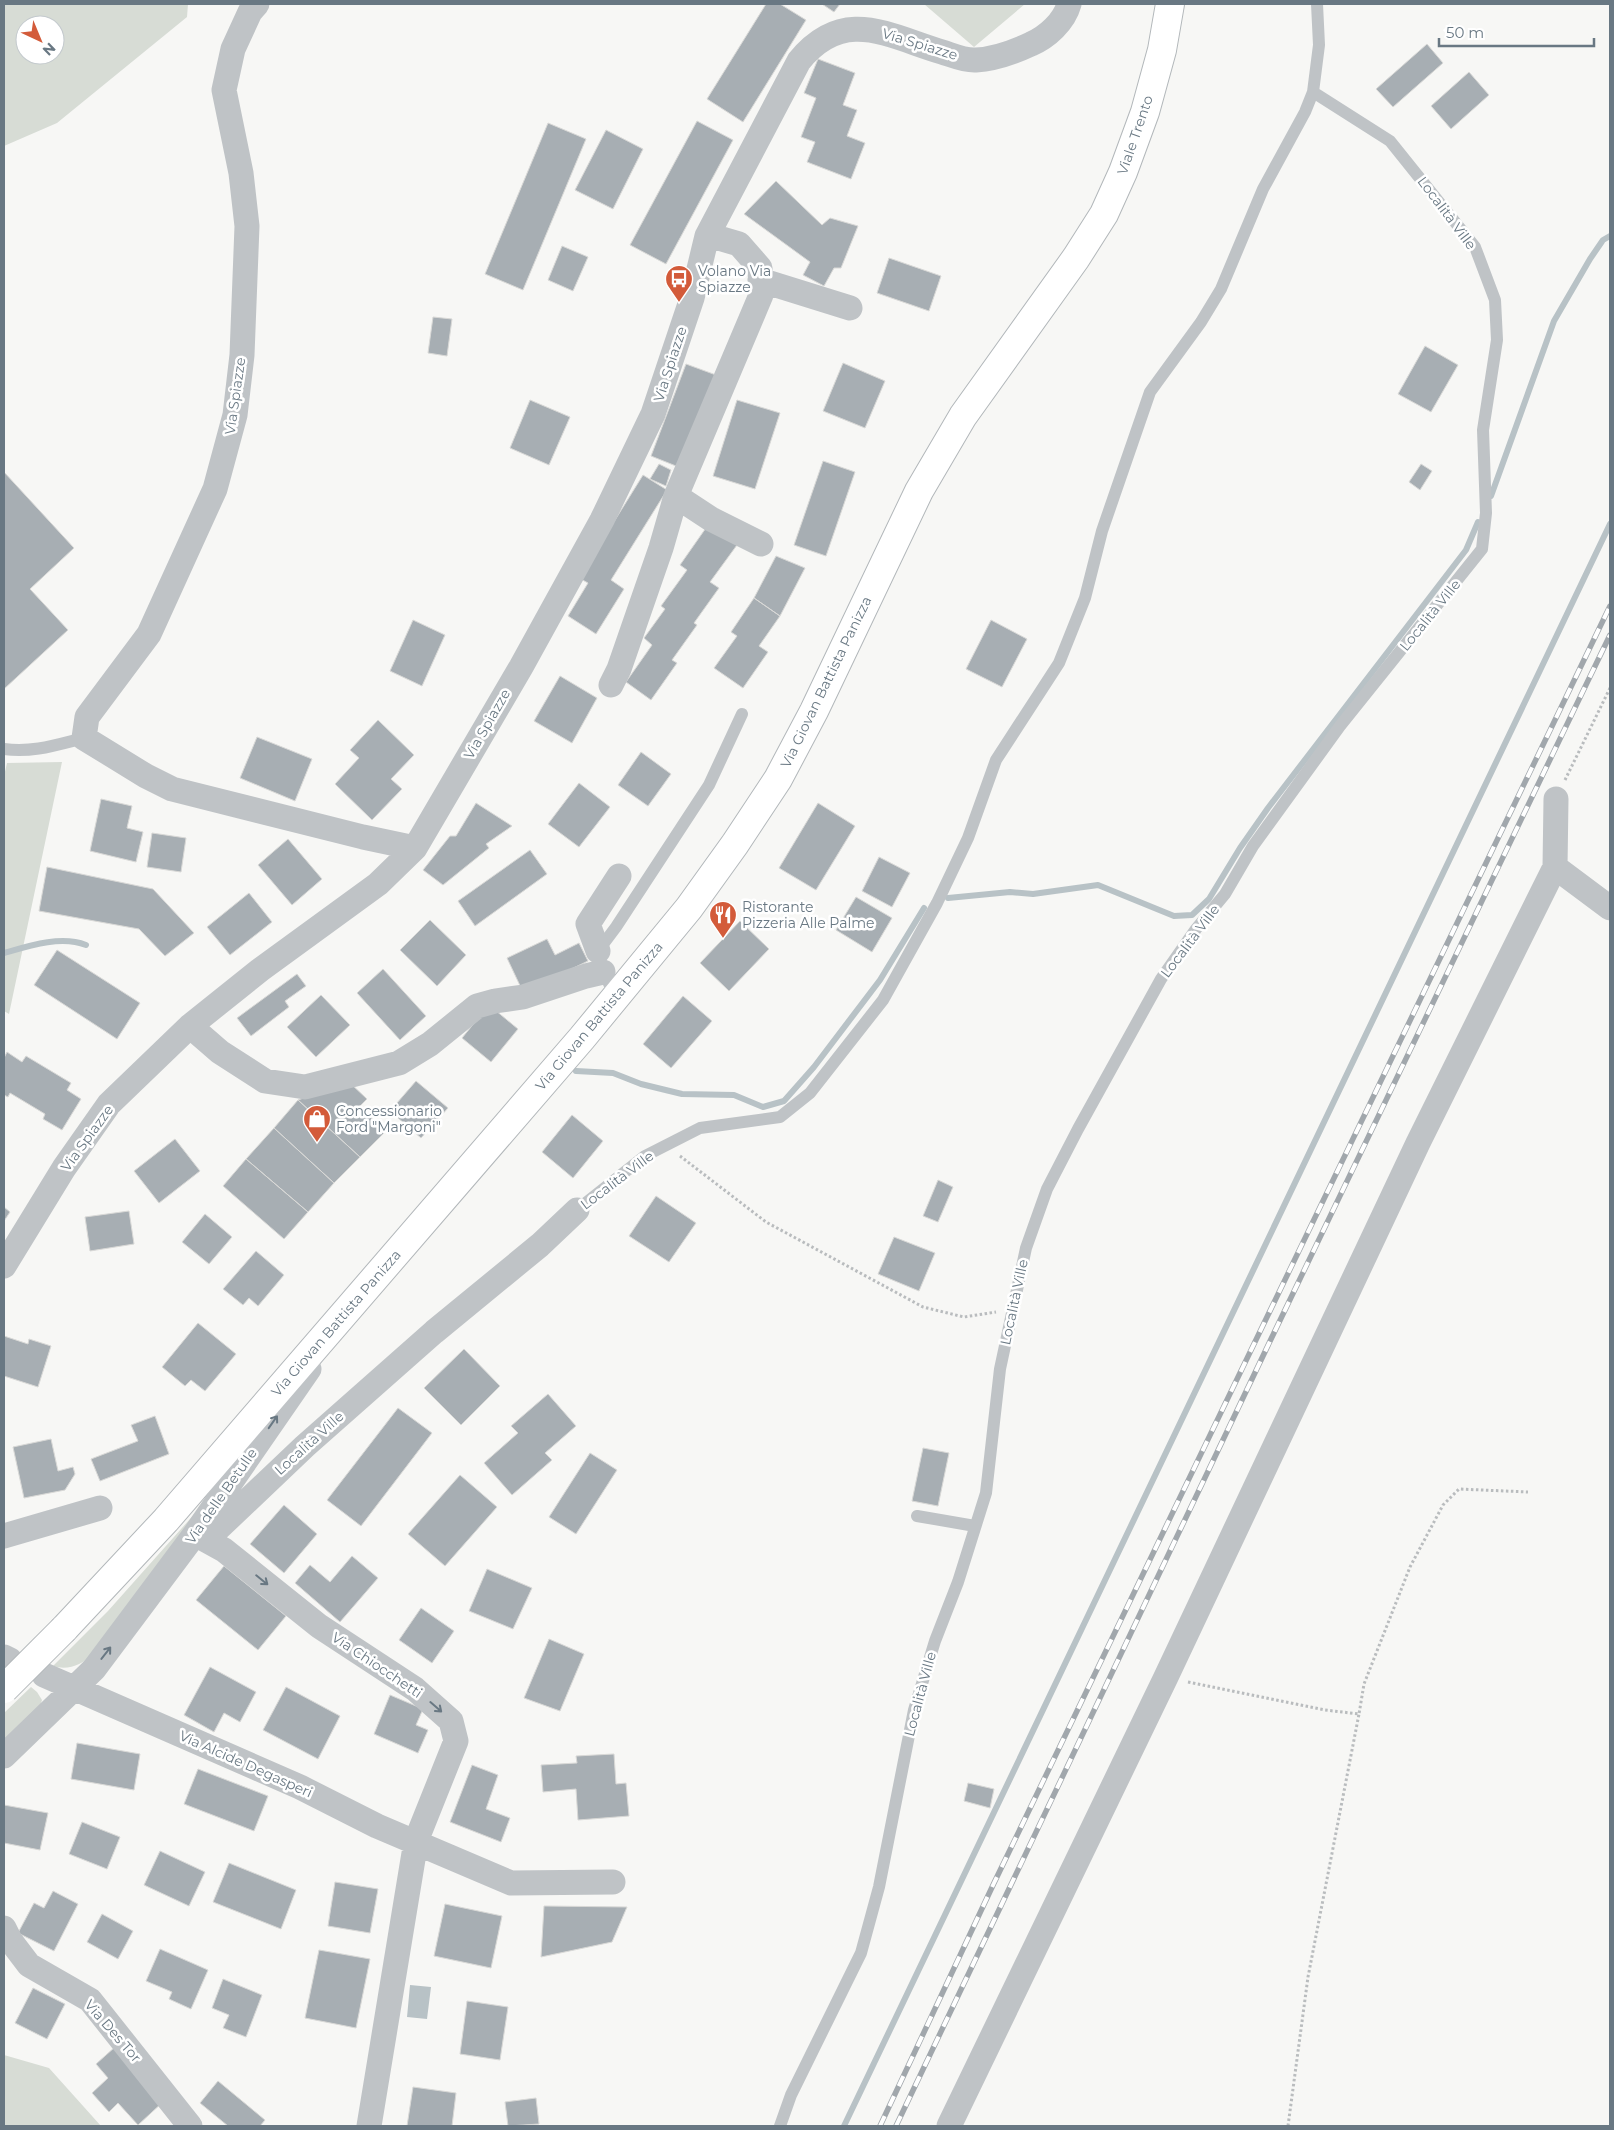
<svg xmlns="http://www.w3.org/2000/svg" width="1614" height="2130" viewBox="0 0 1614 2130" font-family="Montserrat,sans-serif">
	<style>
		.green { fill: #d7dcd5; fill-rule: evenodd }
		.water { fill: #b8c2c6 }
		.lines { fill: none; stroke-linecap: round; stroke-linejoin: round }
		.stream { stroke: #b8c2c6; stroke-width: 6 }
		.building { fill: #a7aeb3; stroke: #d9d9d7 }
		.primary-casing { stroke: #b2b7ba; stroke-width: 30 }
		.path { stroke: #b9bcbe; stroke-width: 3; stroke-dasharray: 2.5 2.5; stroke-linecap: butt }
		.lane { stroke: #bfc3c6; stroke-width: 12 }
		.street { stroke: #bfc3c6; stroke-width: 25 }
		.primary { stroke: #fff; stroke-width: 28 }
		.rail-casing { stroke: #a1a7ac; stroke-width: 5.5 }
		.rail { stroke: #fff; stroke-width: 4; stroke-dasharray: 11; stroke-linecap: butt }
		.primary-bridge-casing { stroke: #b2b7ba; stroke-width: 30; stroke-linecap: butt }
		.primary-bridge { stroke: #fff; stroke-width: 28 }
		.oneway { stroke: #697883 }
		.labels { text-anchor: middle; stroke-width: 5; stroke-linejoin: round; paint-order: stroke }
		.street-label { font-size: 14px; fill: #697883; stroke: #fff }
		.poi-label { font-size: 14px; fill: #697883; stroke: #fff; text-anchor: start }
	</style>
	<rect width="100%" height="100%" fill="#f7f7f5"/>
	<path class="green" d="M4,4H188L187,17L57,123L4,146ZM25,25H55V55H25Z
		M924,4H1025L974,47Z
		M62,762L9,1014L4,1011V776L7,763Z
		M206,1501L94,1655C81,1664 69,1671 53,1666L108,1611Z
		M31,1687L37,1692L42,1700L39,1710L4,1745V1713Z
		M4,2055L49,2068L101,2126H4Z"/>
	<path class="water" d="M410,1985L431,1987L427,2019L407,2017Z"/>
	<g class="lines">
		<path class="stream" d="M1491,496L1554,321L1590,259L1603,240L1610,236
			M948,898L1010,892L1033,894L1098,885L1174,916L1192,915L1209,899L1240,848L1268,808L1466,550L1478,522
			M4,953C28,946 61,935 86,945
			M576,1071L613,1073L641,1084L682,1094L734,1095L763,1107L784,1101L814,1067L880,980L924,908
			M844,2126L1610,524"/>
	</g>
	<path class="building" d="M766,4H780L806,20L743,122L707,99Z
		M822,4H840L834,12Z
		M1427,44L1443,63L1393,107L1376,89Z
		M818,59L855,73L843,105L857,110L847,136L865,143L851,179L807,162L815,142L801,137L816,98L804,93Z
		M1469,72L1489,95L1451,129L1431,106Z
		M697,121L733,140L666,264L630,245Z
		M548,123L586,139L523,290L485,274Z
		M606,130L643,149L613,209L575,190Z
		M776,181L822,225L830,218L858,226L841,268H834L824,286L803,275L810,262L744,214Z
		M562,246L588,257L573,291L548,280Z
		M889,258L941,276L929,311L877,293Z
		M433,317L452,319L447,356L428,353Z
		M1425,346L1458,365L1431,412L1398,394Z
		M843,363L885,381L865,428L823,411Z
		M686,364L716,375L681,468L651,456Z
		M530,400L570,417L549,465L510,448Z
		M737,400L780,413L755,489L713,476Z
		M823,461L855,472L826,556L794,545Z
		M659,464L671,470L666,486L650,479Z
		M1421,464L1432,471L1420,490L1409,482Z
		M4,472L74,548L30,589L68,630L4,689Z
		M643,475L667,490L611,580L624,589L596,634L568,616L588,583L579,578Z
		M708,525L737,545L710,582L719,588L694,623L697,625L672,660L677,663L651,700L626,682L652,645L644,638L665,609L661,606L687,570L680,565Z
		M776,556L805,568L780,616L754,598Z
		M754,598L780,616L759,646L768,652L743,688L714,668L737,636L731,632Z
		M413,620L445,635L422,686L390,671Z
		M991,620L1027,639L1002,687L966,669Z
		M560,676L597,698L572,743L534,721Z
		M378,720L414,755L391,779L402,789L372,820L335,784L359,758L350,750Z
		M257,737L312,759L295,801L240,778Z
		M641,752L671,774L648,806L618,785Z
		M579,783L610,807L579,847L548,824Z
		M101,799L132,806L127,828L143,832L136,862L90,851Z
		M476,803L512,826L486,844L489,848L443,885L423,870L450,836H456Z
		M818,803L855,826L816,890L779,868Z
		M152,833L186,838L181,872L147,867Z
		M288,839L322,879L292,905L258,865Z
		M530,850L547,874L475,926L458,901Z
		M879,857L910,873L892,907L862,891Z
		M47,867L153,889L194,933L165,956L139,929L39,911Z
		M249,893L272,922L230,955L207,927Z
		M856,897L892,918L872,952L836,930Z
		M430,920L466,955L437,986L400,950Z
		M740,921L769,949L729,991L700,963Z
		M547,939L555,955L579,943L588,961L523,992L507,958Z
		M57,950L140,1003L117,1039L34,985Z
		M383,969L426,1016L400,1040L357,993Z
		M297,974L306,986L285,1001L289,1007L251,1036L237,1018Z
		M321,995L350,1025L316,1057L287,1027Z
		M683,996L712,1021L671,1068L643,1044Z
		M489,1005L518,1029L491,1062L462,1038Z
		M7,1052L22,1062L26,1056L71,1083L67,1090L81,1099L62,1130L43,1119L45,1114L10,1093L8,1097L4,1095V1058Z
		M416,1081L448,1108L421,1138L390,1111Z
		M349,1082L367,1099L358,1108L387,1130L360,1157L298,1100Z
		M298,1100L360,1157L334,1183L274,1128Z
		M572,1115L603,1141L573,1178L542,1152Z
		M274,1128L334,1183L308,1212L246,1159Z
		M175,1139L200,1171L159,1203L134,1171Z
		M246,1159L308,1212L284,1239L223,1186Z
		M938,1180L953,1187L938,1222L923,1216Z
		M656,1196L696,1223L669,1262L629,1236Z
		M4,1207L10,1212L4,1221Z
		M129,1211L134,1244L90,1251L85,1217Z
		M205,1214L232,1237L209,1264L182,1242Z
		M894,1237L935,1253L919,1291L878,1274Z
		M256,1251L284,1275L258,1306L249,1298L243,1305L223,1289Z
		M198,1323L236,1354L205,1391L191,1380L185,1386L162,1367Z
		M4,1336L28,1344L29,1339L51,1346L38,1387L4,1376Z
		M464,1349L500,1386L461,1425L424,1388Z
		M548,1394L576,1426L545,1453L552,1460L512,1495L484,1463L518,1433L511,1426Z
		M398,1408L432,1433L361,1526L327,1500Z
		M155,1416L169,1454L100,1481L91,1459L138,1441L131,1425Z
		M51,1439L58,1471L73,1467L75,1474L65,1490L24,1498L13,1447Z
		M923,1448L949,1453L938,1506L912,1501Z
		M590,1453L617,1470L576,1534L549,1517Z
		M460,1475L497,1507L445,1566L408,1534Z
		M284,1505L317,1534L284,1573L250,1544Z
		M352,1556L378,1578L340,1622L295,1583L310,1565L330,1582Z
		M224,1566L286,1616L258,1650L196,1600Z
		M487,1569L532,1588L513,1629L469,1611Z
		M421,1608L454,1631L432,1663L399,1640Z
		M549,1639L584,1654L560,1711L524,1698Z
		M210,1667L256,1692L240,1722L224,1713L214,1732L184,1715Z
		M286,1687L340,1716L318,1759L263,1730Z
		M390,1695L423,1709L416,1725L428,1730L418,1753L374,1734Z
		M77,1743L140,1754L134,1790L71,1779Z
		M614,1754L616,1784L626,1783L629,1816L578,1820L576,1789L543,1792L541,1765L577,1763L576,1756Z
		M472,1765L498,1775L486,1809L510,1818L501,1842L450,1822Z
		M198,1769L268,1796L254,1831L184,1804Z
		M968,1783L994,1789L990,1808L964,1801Z
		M4,1805L48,1813L40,1850L4,1843Z
		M82,1822L120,1837L107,1869L69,1854Z
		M160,1851L205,1872L189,1906L144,1885Z
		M229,1863L296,1890L281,1929L213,1902Z
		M335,1882L378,1889L370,1933L328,1926Z
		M53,1891L78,1904L54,1951L18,1933L34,1903L44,1908Z
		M445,1904L502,1916L491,1968L434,1956Z
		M544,1906L627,1907L612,1942L541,1957Z
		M102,1914L133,1931L118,1959L87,1942Z
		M160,1949L208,1970L191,2009L169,1999L172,1992L146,1981Z
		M319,1950L370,1959L356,2028L305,2018Z
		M223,1979L262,1995L246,2037L223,2028L229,2015L212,2008Z
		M33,1988L65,2004L47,2039L15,2023Z
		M467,2001L508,2007L500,2060L460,2054Z
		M115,2047L164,2101L138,2125L118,2103L109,2112L92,2093L108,2078L96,2064Z
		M218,2081L265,2120L260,2126H228L200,2103Z
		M413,2087L456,2093L452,2126H407Z
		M536,2098L539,2124L508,2126L505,2102Z"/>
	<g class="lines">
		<defs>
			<path id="primary" d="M64,1629L166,1520L582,1038L689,908L735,844L778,779L814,711L919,491L963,416L1076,258L1104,214L1123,172L1145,112L1162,50L1170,4"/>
		</defs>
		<use href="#primary" class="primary-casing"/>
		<path class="path" d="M1565,780L1610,688
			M680,1156L766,1222L923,1307L964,1317L996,1312
			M1188,1682L1325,1710L1359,1714L1364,1684L1410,1567L1443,1505L1459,1489L1528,1492
			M1288,2126L1308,1977L1359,1714"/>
		<path class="lane" d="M1313,92L1319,45L1317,4
			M4,749C32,753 56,745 84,738
			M616,997L603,972L598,951L616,927L709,785L742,714
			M577,1210L645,1156L700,1128L780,1117L810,1093L883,1000L937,903L968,838L996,760L1059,663L1085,598L1102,531L1150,392L1201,322L1221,289L1263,189L1305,112L1313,92L1390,141L1475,247L1495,300L1497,340L1483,430L1486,513L1482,549L1340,726L1253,846L1225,894L1196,929L1161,979L1078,1129L1047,1189L1026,1248L1000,1369L986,1493L958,1582L935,1641L914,1710L879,1887L861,1953L791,2095L780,2126
			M917,1516L975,1526"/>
		<path class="street" d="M257,4L250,12L233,49L224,90L241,173L247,226L242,355L235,415L215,489L149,634L87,717L84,738L146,776L172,789L363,837L415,848
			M760,280L850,308
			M676,496L711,519L761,544
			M611,685L619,669L661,548L676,496L761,295L760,268L739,244L722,239L707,236
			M1555,867L1610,908
			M598,951L588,924L619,876
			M190,1026L220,1052L265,1081L305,1087L399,1063L430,1044L477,1006L495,1001L523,997L586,976L603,972
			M4,1266L64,1168L109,1104L190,1026L260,970L378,884L415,848L521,667L602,520L653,414L692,298L707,236L799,61C844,6 888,36 942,52C952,55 965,61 976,60C994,59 1014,52 1031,44C1047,37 1064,22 1069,4
			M195,1534L224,1550L319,1626L415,1689L451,1721L456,1741L416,1841L369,2126
			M4,1536L100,1508
			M206,1540L305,1446L434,1332L540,1245L577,1210
			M4,1657L10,1660
			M44,1675L300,1787L377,1826L511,1883L613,1882
			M4,1756L94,1669L195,1534L309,1369
			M4,1928L10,1940L29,1965L90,2000L190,2126
			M949,2126L1166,1677L1418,1143L1555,867L1556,799"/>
		<use href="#primary" class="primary"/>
		<defs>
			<path id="rail" d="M880,2126L994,1883L1610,606
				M896,2126L1272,1337L1610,635"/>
		</defs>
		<use href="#rail" class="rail-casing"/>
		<use href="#rail" class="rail"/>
		<defs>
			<path id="primary-bridge" d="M4,1689L64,1629"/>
		</defs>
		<use href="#primary-bridge" class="primary-bridge-casing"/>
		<use href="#primary-bridge" class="primary-bridge"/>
	</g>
	<defs><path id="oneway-shaft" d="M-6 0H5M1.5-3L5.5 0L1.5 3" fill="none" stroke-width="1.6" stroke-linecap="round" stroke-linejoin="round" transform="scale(1.25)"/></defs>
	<g class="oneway">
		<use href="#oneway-shaft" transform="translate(273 1422) rotate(-55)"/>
		<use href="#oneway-shaft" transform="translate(262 1580) rotate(39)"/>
		<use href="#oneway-shaft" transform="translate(106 1653) rotate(-52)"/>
		<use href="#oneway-shaft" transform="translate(436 1707) rotate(41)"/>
	</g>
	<defs>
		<symbol id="bus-pin" viewBox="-11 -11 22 30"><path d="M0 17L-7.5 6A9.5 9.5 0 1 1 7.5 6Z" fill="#d35b3a" stroke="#fff"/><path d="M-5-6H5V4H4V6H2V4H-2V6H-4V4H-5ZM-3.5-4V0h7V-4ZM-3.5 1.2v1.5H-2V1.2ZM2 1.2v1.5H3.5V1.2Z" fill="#fff"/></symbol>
		<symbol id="restaurant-pin" viewBox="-11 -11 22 30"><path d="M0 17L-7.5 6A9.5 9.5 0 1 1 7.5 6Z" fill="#d35b3a" stroke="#fff"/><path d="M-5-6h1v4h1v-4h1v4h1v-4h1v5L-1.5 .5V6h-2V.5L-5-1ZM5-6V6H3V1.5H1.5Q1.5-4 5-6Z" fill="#fff"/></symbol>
		<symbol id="shop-pin" viewBox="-11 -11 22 30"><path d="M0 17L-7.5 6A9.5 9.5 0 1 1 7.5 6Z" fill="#d35b3a" stroke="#fff"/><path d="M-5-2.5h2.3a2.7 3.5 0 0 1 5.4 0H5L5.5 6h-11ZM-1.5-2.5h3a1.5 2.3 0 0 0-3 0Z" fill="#fff"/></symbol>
	</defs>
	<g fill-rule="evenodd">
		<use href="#bus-pin" x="663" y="263" width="32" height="43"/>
		<use href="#restaurant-pin" x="707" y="899" width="32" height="43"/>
		<use href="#shop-pin" x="301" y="1103" width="32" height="43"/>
	</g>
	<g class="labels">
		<g class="street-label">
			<text transform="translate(920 44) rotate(17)" y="5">Via Spiazze</text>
			<text transform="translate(1135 135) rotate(-71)" y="5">Viale Trento</text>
			<text transform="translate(1447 213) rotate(53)" y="5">Località Ville</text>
			<text transform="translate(670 364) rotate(-72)" y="5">Via Spiazze</text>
			<text transform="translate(235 396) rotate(-82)" y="5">Via Spiazze</text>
			<text transform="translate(1430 615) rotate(-51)" y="5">Località Ville</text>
			<text transform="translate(826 682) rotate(-64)" y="5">Via Giovan Battista Panizza</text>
			<text transform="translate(487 724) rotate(-60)" y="5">Via Spiazze</text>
			<text transform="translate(1190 941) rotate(-53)" y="5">Località Ville</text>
			<text transform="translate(599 1016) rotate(-50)" y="5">Via Giovan Battista Panizza</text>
			<text transform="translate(87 1138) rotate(-54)" y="5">Via Spiazze</text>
			<text transform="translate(617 1180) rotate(-37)" y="5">Località Ville</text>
			<text transform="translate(1014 1302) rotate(-78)" y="5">Località Ville</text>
			<text transform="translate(336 1323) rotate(-49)" y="5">Via Giovan Battista Panizza</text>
			<text transform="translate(309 1443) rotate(-42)" y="5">Località Ville</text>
			<text transform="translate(221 1496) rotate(-55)" y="5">Via delle Betulle</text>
			<text transform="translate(377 1665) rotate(34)" y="5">Via Chiocchetti</text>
			<text transform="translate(920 1694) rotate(-75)" y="5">Località Ville</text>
			<text transform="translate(246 1764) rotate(24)" y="5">Via Alcide Degasperi</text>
			<text transform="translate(113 2031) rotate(49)" y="5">Via Des Tor</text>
		</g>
		<g class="poi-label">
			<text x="698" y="276">Volano Via<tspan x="698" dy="16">Spiazze</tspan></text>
			<text x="742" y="912">Ristorante<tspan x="742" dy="16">Pizzeria Alle Palme</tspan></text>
			<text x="336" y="1116">Concessionario<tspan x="336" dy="16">Ford "Margoni"</tspan></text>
		</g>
	</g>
	<rect width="1614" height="2130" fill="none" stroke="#697883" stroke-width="10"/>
	<g transform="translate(40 40) rotate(136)"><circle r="24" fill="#ffffff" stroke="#c3c9cd"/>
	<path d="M0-4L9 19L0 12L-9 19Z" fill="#d35b3a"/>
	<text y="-8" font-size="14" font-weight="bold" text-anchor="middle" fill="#697883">N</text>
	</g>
	<path d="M1439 38v8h155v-8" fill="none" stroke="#697883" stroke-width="2.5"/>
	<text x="1446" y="38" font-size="15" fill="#697883" stroke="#ffffff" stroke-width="4" paint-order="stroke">50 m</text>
</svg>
